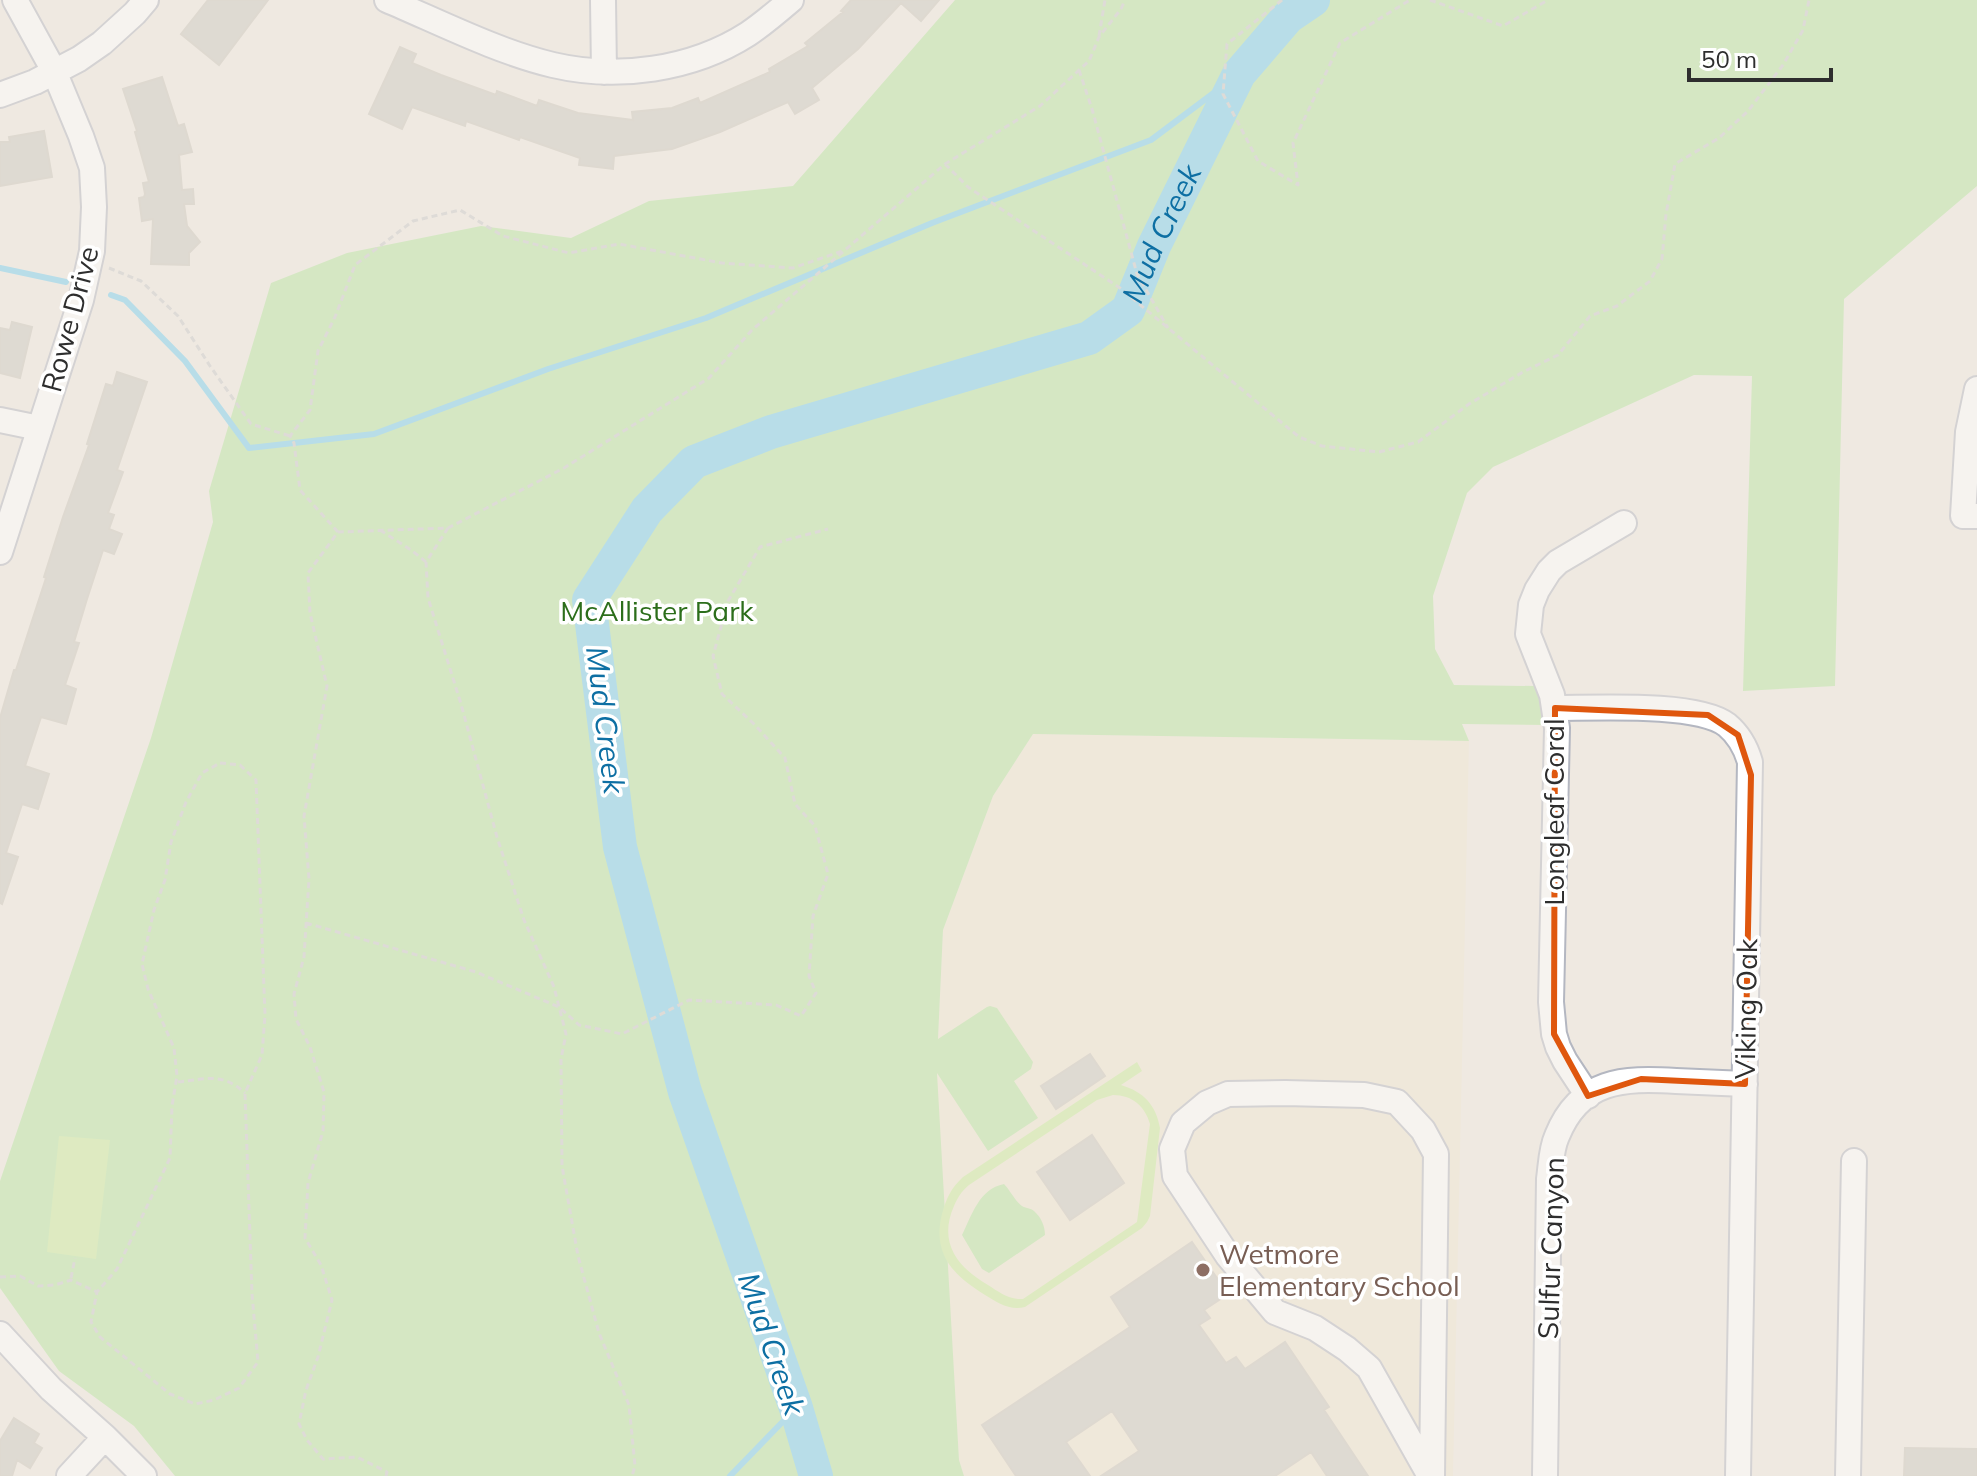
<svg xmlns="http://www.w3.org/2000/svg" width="1977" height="1476" viewBox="0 0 1977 1476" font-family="Mulish,sans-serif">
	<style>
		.education { fill: #f0e6d1 }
		.green { fill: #b6e59e }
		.pitch { fill: #c9ec9a; fill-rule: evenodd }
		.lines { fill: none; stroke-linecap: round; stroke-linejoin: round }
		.stream { stroke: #75cff0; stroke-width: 6 }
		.river { stroke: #75cff0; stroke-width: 34 }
		.building { fill: #cbc7bf; stroke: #cbc5ba; stroke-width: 2 }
		.minor-casing { stroke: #b4b7c1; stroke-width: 28 }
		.path { stroke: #c9c9c9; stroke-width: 3; stroke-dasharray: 6 4; stroke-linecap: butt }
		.minor { stroke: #fff; stroke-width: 24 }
		.marked { fill: none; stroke: #df570e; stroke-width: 6; stroke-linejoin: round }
		.education-dot { fill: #8d6e63; stroke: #fff; stroke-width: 3 }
		.labels { text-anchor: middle; stroke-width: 7; stroke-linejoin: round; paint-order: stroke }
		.street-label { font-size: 28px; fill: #2e2e2e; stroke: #fff }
		.park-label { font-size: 28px; fill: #2c6e1b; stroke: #fff }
		.education-label { font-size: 28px; fill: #785e54; stroke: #fff; text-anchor: start }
		.water-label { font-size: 30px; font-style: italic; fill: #0d6fa3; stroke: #fff }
	</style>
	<rect width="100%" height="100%" fill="#efe9e1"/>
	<path class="education" d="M1033,734L1469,741L1453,1476H964L959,1460L936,1080L943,930L993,796Z"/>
	<path class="green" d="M955,0H1977V186L1844,299L1835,686L1743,691L1752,376L1694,375L1493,467L1467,493L1433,596L1435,649L1454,685L1536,686L1546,725L1462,724L1469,741L1033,734L993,796L943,930L938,1039L987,1007L990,1006L997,1008L1033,1062L1031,1069L1014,1081L1038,1118L988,1151L937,1073L959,1460L964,1476H175L134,1426L59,1371L0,1288V1181L151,738L213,522L209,491L271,283L347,253L481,226L571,238L649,201L793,186Z
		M1004,1184C1010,1190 1015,1201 1022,1206C1025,1208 1031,1208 1034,1211C1041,1217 1045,1226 1045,1235L989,1273L982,1269L962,1235C972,1215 979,1189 1004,1184Z"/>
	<path class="pitch" d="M1137,1062L1142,1071L1121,1085C1144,1092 1156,1105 1160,1128L1150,1216L1147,1222L1142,1228L1025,1307C1009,1311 997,1302 985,1295C953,1275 932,1254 942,1214C946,1199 951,1188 963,1177ZM1113,1095C1132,1095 1145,1106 1150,1124L1137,1222L1023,1299C1009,1300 999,1292 988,1285C957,1267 938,1242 954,1206C958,1197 961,1192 969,1185L1097,1100Z
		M59,1136L110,1140L96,1259L47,1252Z"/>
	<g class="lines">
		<path class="stream" d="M0,268L66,282
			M111,295L125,300L185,361L249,448L374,434L548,369L706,318L932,223L1151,140L1239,74
			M730,1476L796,1408"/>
		<path class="river" id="s1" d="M816,1476L796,1408L685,1092L620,847L589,600L647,510L694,462L771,432L1089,338L1128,310L1154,246L1239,74L1288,17L1313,0"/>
	</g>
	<path class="building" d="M208,0H268L219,65L181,34Z
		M851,0H939L921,21L901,3L858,49L812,88L819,100L795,114L788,102L720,132L672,149L614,156L613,169L579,165L580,158L520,137L519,140L466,121L465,126L412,107L402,129L369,114L400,47L416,54L412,63L441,75L496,95L497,91L537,106L539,100L578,113L633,120L632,112L672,108L698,98L700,103L770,72L769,69L808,46L805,43L843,12L841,11Z
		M162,77L178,126L184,124L192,152L179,155L182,190L193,189L194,204H184L187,226L200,242L189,253V265L151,264L153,219L142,221L139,198L144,197L145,194L143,183L149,182L135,132L137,131L123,89Z
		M44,131L52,177L0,186V142H10L9,137Z
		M12,322L32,327L20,378L0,373V328L10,330Z
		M117,372L147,382L117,470L123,472L108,513L114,515L109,529L122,534L114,554L103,550L87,599L74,642L79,643L65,685L76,689L66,724L41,717L25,766L49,774L38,809L22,804L6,853L18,857L2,904L0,903V718L14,670H16L46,578L44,577L63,517L89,445L87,444L106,384L113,386Z
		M1090,1054L1105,1076L1056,1109L1041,1086Z
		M1092,1135L1124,1183L1070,1220L1037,1172Z
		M1192,1242L1228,1294L1204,1310L1210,1318L1199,1325L1226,1363L1236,1357L1245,1369L1285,1342L1329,1407L1324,1410L1368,1476H1327L1311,1452L1275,1476H1101L1139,1451L1112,1411L1066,1442L1090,1476H1016L982,1425L1130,1327L1111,1297Z
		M14,1418L39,1434L34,1443L42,1448L30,1468L17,1460L12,1476H0V1441Z
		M1905,1448L1977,1449V1476H1904Z"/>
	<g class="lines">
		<defs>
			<path id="minor" d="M387,0C439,22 498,52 553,65C617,80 692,70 748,34C763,24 777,12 791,0
				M603,0L604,72
				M0,95L35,82L79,59L102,43L135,13L146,0
				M1977,389L1968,432L1963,516H1977
				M0,420L39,428
				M0,552L81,300L92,251L94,207L92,168L81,136L54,71L15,0
				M1555,708C1594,708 1698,702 1727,725C1739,735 1746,748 1750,762L1738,1476
				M1588,1096L1565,1061L1558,1047L1554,1034L1551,1002L1557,728L1552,695L1528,634L1531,605L1537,590L1549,571L1558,562L1624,523
				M0,1334L51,1389L105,1437L144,1476
				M69,1476L105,1437
				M1430,1476L1369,1368L1347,1349L1315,1328L1275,1312L1228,1256L1175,1176L1172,1149L1183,1123L1207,1103L1228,1094L1285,1093L1364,1095L1397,1102L1423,1130L1436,1154L1432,1476
				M1545,1476L1549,1179C1551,1165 1551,1149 1557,1136C1580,1079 1623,1078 1676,1081C1699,1082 1722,1083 1745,1084
				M1848,1476L1854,1161"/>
		</defs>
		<use href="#minor" class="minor-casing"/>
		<path class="path" d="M1282,0L1227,44L1223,94L1258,161L1298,185L1293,143L1340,43L1410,0
			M1430,0L1503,26L1548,0
			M1099,36L1105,0
			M1079,70L1092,109L1137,274L1168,328
			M945,164L968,187L1120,288L1299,437L1322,446L1379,452L1418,442L1469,404L1523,372L1558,355L1590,316L1617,306L1650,281L1662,259L1666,214L1675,164L1719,138L1748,111L1783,65L1803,30L1809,0
			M109,268L141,281L178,316L210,366L251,424L290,436
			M448,528L426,562L428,598L461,704L497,837L524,920L554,987L566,1034L561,1059L562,1166L578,1256L599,1333L629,1405L635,1466L632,1476
			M380,530L411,550L426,562
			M338,532L300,490L294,443L290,436L310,410L318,351L335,317L355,265L413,221L460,210L503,236L569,253L619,244L722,263L793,268L845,250
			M220,763L240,765L256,780L265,1015L262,1055L245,1093L252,1294L258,1362L239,1388L214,1400L195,1404L170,1394L100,1337L91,1322L97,1292L117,1269L170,1158L172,1106L177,1076L174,1048L148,989L142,964L154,910L165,880L171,842L186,802L202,773Z
			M306,923L476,972L559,1007L579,1025L622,1034L689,1000L776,1005L801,1016L816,993L809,976L813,916L828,874L815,826L795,804L785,758L754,724L722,694L713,656L728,601L760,547L828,529
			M178,1082C206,1079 222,1072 245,1093
			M0,1277L20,1276L38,1286L55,1285L71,1280L97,1292
			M71,1278L75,1258
			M386,1476L387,1472L357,1457L323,1459L307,1440L299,1424L306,1390L318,1357L332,1300L321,1265L305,1238L308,1183L323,1131L324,1092L310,1047L296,1019L294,994L304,957L309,879L304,816L327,686L310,613L308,573L338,532L448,528L564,468L709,378L752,330L945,164L1040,106L1089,61L1099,37L1121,9L1125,0"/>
		<use href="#minor" class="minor"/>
	</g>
	<path d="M0 0H1977V1476H0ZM1555,708L1708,715L1738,735L1751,775L1745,1084L1641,1079L1588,1096L1554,1034Z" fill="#efe9e1" fill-opacity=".55" fill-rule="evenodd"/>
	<path class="marked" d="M1555,708L1708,715L1738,735L1751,775L1745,1084L1641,1079L1588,1096L1554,1034Z"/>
	<circle class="education-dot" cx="1203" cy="1270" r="8"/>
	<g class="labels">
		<g class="street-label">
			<text transform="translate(70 319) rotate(-75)" y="10">Rowe Drive</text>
			<text transform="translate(1554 812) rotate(-90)" y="10">Longleaf Coral</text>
			<text transform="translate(1746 1009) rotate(-89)" y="10">Viking Oak</text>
			<text transform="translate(1551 1248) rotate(-88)" y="10">Sulfur Canyon</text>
		</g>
		<g class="park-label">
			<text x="657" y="621">McAllister Park</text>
		</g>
		<g class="education-label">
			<text x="1219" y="1264">Wetmore<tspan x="1219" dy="32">Elementary School</tspan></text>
		</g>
		<g class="water-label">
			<text dy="10" stroke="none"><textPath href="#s1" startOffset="1628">Mud Creek</textPath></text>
			<text transform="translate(605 720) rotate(83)" y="10">Mud Creek</text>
			<text transform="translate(771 1344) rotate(71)" y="10">Mud Creek</text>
		</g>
	</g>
	<path d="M1689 68v12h142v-12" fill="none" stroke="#2e2e2e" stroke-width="4"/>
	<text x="1701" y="68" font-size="24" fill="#2e2e2e" stroke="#ffffff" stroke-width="6" paint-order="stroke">50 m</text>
</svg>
